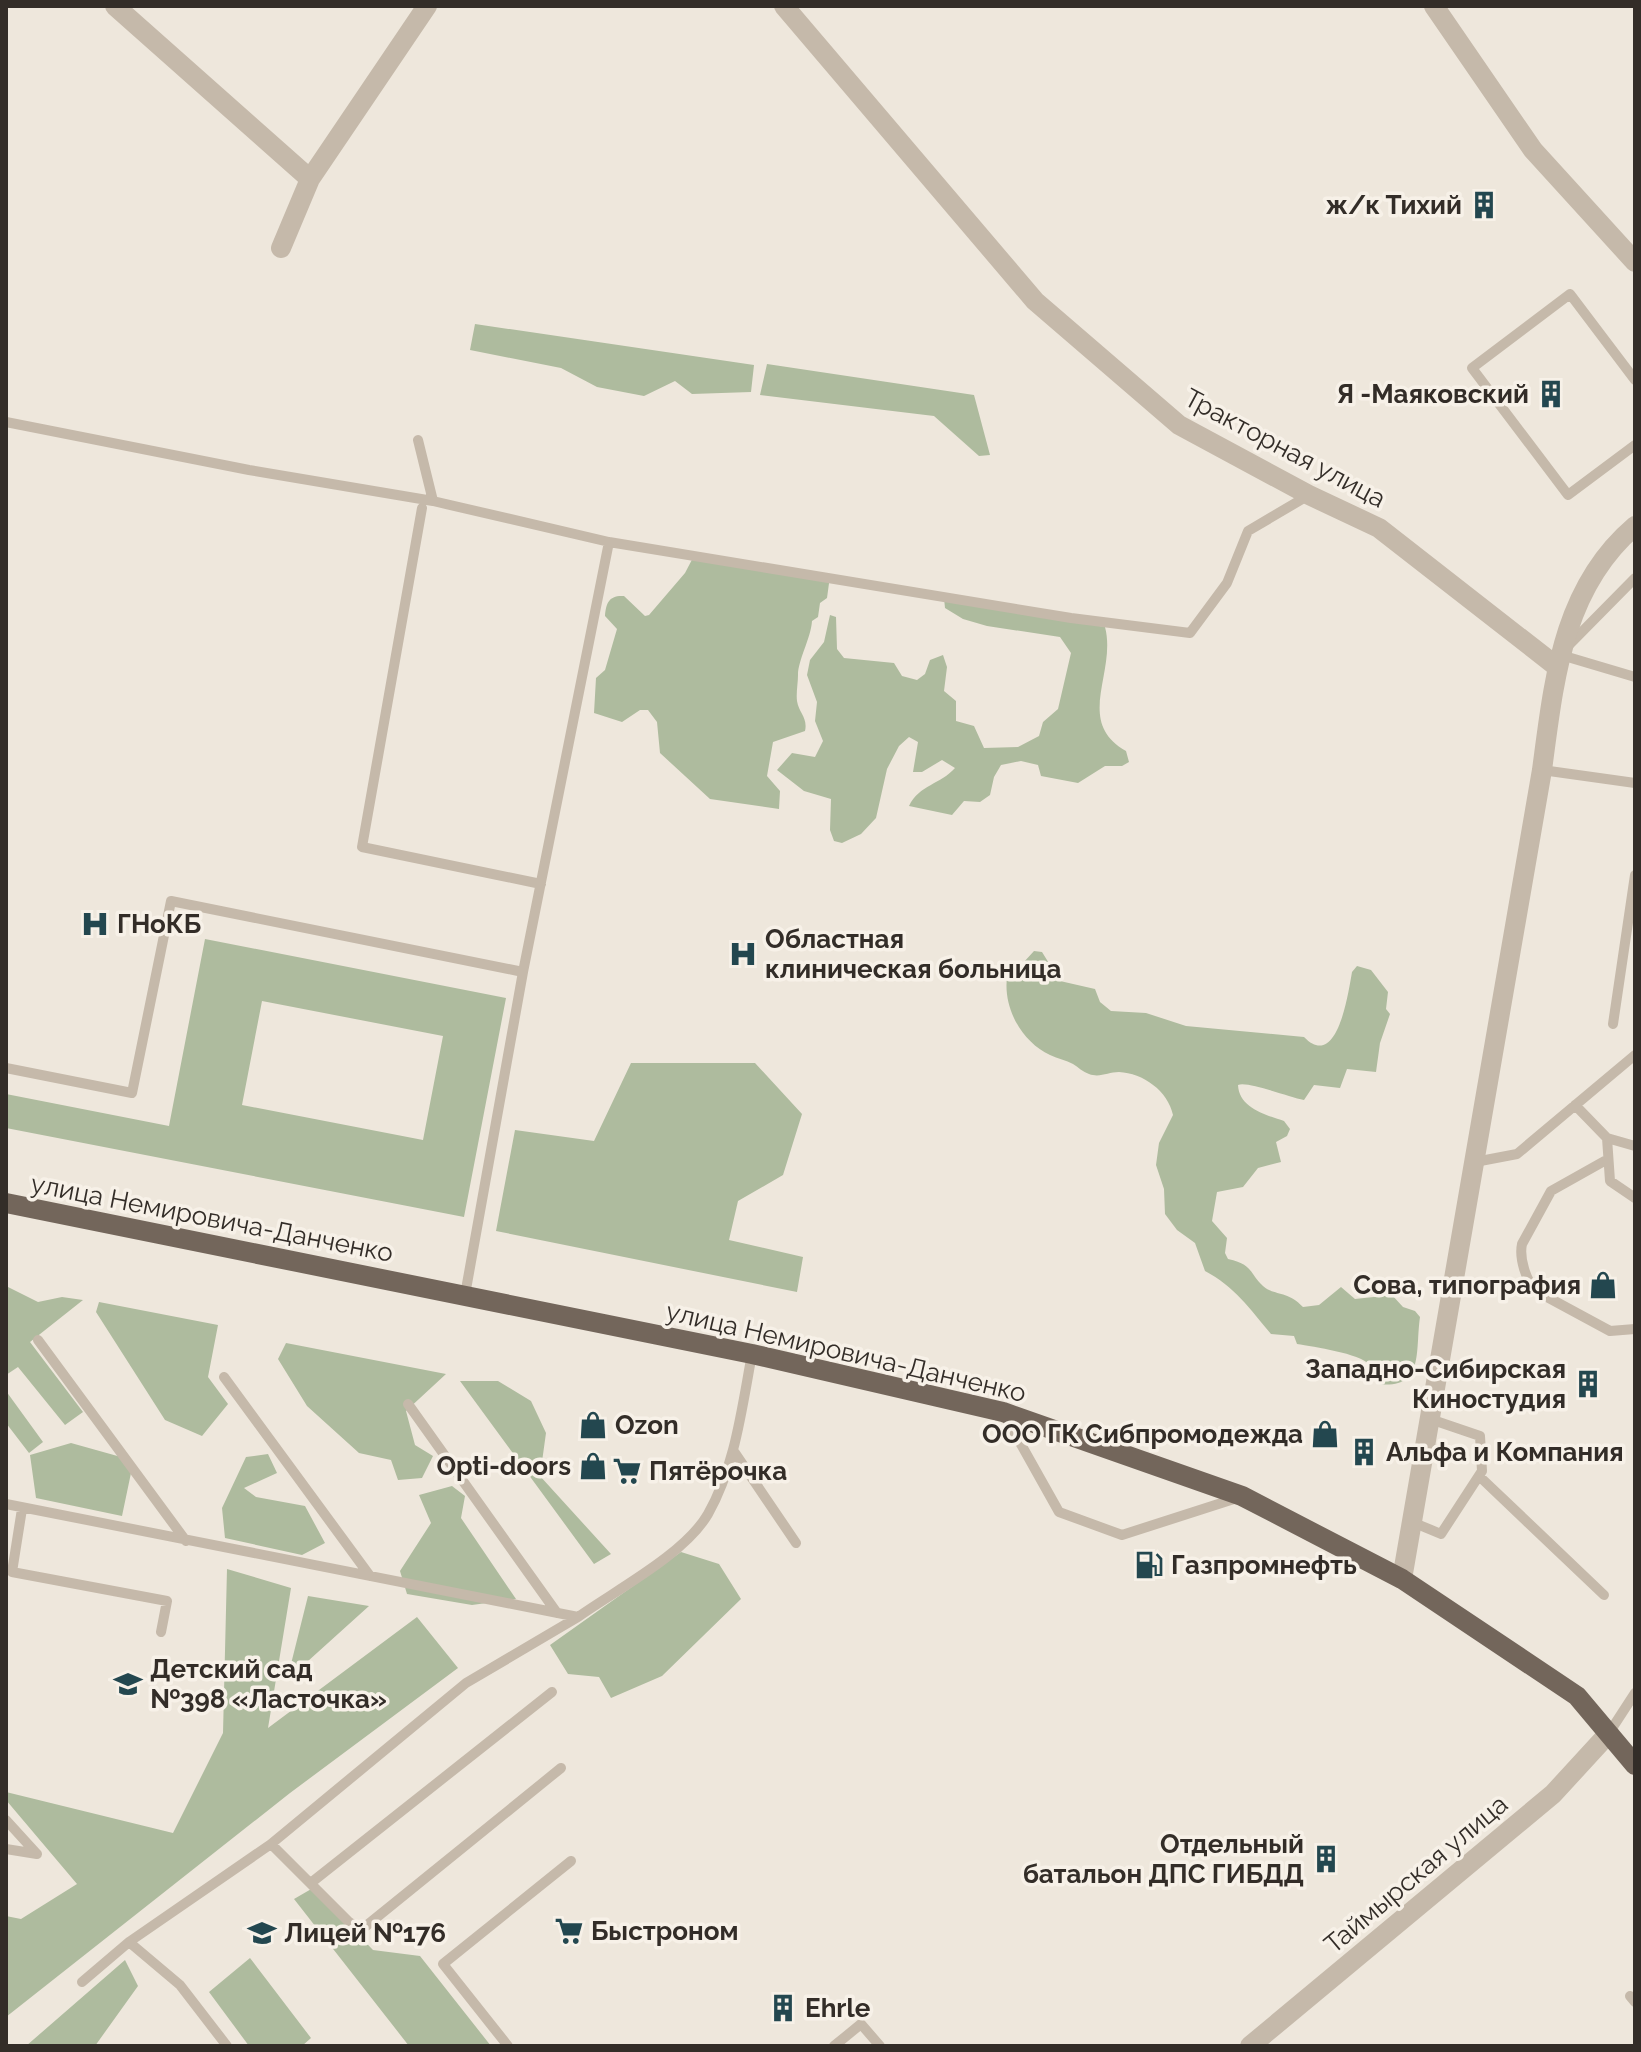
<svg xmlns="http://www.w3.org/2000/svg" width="1641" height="2052" viewBox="0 0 1641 2052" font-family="Raleway,sans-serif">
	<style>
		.green { fill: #aebb9e; fill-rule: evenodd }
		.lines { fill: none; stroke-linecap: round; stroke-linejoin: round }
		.lane { stroke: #c5b9aa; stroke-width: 10 }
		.street { stroke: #c5b9aa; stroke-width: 20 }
		.primary { stroke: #73665b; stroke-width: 20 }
		.labels { text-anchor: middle; stroke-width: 7; stroke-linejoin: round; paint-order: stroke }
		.poi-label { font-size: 26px; font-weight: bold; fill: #332d28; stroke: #f7f1e8; text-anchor: start }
		.street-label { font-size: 26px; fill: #332d28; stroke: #f7f1e8 }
	</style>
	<rect width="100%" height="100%" fill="#eee7dc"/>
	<path class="green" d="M475,324L754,365L751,392L692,394L675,381L644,396L597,387L561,368L470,350Z
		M767,364L974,395L990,455L979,456L934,416L760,395Z
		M696,552L830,576L827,598L820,603L818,617L812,621C811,638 798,660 798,675C798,683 796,693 797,701C799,713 808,718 805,731L773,742L767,776L780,791L779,809L710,799L660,753L657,722L648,710H640L622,722L594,713L596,678L605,670L617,629L605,616C606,603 609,595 624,596L645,616L649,615L685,573Z
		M944,598L1105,627C1117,673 1074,721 1126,751L1129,762L1122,766H1105L1078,783L1041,776L1038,765L1021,761L1001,765L994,777L990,795L980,802L964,801L952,815L909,806C919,785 941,784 955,768L942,760L922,772H913L918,742L909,737L899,746L887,769L876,818L861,834L842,843L834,841L830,830L831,799L804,791L777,770L792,753L815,757L823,741L815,721L817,702L807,675L810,660L824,642L830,615L836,617L837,649L844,658L894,663L902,676L917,680L925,674L930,660L943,655L947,667L944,691L956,701V721L974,726L984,748L1018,747L1039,736L1043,722L1058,709L1071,653L1060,637L987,626L963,619L945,608Z
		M205,939L506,998L464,1217L6,1128V1094L169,1126ZM262,1001L443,1036L423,1140L242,1105Z
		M1034,951L1042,952L1060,981L1095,989L1100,1002L1111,1011L1146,1013L1186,1026L1304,1037C1337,1071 1348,995 1352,972L1357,966L1371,970L1388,992L1386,1009L1390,1014L1380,1043L1376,1072L1347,1069L1340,1088L1314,1085L1304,1100C1288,1097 1248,1081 1238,1085C1239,1108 1266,1115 1284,1121L1290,1129L1287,1136L1276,1142L1281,1162L1258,1168L1243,1187L1217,1192L1212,1221L1227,1238L1225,1253L1228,1259C1254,1265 1248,1272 1263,1286C1274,1296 1287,1290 1303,1307L1319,1305L1341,1287L1355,1299L1392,1295L1403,1307L1415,1311L1420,1317C1415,1351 1425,1390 1377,1384C1375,1379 1374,1369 1370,1365C1359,1353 1314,1347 1297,1344L1294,1336L1271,1334C1250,1309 1234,1286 1205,1271L1195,1243L1177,1230L1165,1214L1164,1189L1156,1165L1159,1143L1173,1115C1168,1091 1143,1073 1119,1072C1108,1072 1100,1078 1089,1074C1083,1072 1078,1067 1073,1064C1066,1060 1058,1059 1050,1055C1017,1040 997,996 1011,962L1023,963Z
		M631,1063H755L802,1114L783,1175L738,1201L729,1240L803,1257L797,1292L496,1231L515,1130L594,1141Z
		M6,1286L38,1302L62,1297L83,1300L30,1342L83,1412L65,1425L18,1367L6,1375Z
		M99,1302L218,1325L208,1377L228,1404L202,1436L165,1420L96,1312Z
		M286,1343L446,1374L406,1411L415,1445L433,1456L422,1478L398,1480L391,1460L359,1453L307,1406L278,1359Z
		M460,1381H498L531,1401L546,1433L540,1476L611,1554L594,1564Z
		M6,1391L43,1442L29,1453L6,1423Z
		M71,1443L121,1457L131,1473L122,1516L36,1498L30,1455Z
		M268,1454L277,1473L244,1488L256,1497L305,1506L325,1543L302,1555L225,1538L222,1508L246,1457Z
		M452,1486L465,1496L461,1518L516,1599L472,1605L407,1594L400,1571L431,1523L419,1495Z
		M681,1552L719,1564L741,1599L662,1676L611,1698L599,1677L568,1674L550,1645Z
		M227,1569L291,1588L268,1728L417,1617L458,1668L290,1793L6,2017V1916L21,1919L77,1884L6,1800V1792L173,1833L223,1733Z
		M308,1596L369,1606L287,1680Z
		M313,1888L373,1950L420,1956L491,2046H409L294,1899Z
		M250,1958L311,2038L302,2046H249L209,1992Z
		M125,1960L138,1986L95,2046H26Z"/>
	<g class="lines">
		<path class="lane" d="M1635,380L1570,294L1472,368L1568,495L1635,445
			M6,422L249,470L433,501L609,542L1071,618L1190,633L1227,583L1248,531L1309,495
			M418,440L433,501
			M422,508L362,847L541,884
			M1566,648L1635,578
			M1561,655L1635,677
			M1542,770L1635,783
			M523,972L609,542
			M1613,1024L1635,875
			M6,1068L132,1093L171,901L523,972L465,1295
			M1575,1105L1607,1138L1610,1181L1635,1198
			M1607,1138L1635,1146
			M1608,1159L1551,1191L1522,1244C1519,1258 1526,1281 1536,1291L1610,1331L1635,1329
			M1475,1162L1517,1154L1635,1055
			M38,1340L186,1541
			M224,1377L370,1576
			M408,1404L557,1613
			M1004,1414L1059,1512L1122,1535L1237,1498
			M733,1450L796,1543
			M1479,1476L1604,1595
			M6,1504L578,1617C616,1590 685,1554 708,1514C735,1467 742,1407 752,1354
			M22,1509L12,1572L167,1601L161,1632
			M1412,1522L1441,1534L1482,1471L1480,1436L1430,1419
			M1609,1733L1635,1693
			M6,1820L37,1854
			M271,1844L349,1922L358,1928L366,1926L561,1768
			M6,1849L37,1854
			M312,1882L552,1692
			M129,1942L180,1985L227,2046
			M82,1982L129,1942L271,1844L466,1683L578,1617
			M1630,1996L1635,2002
			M508,2046L443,1964L571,1861
			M834,2046L861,2024L880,2046"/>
		<path class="street" d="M115,6L310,179
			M784,6L1035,301L1179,425L1309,495L1379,528L1556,666
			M1434,6L1533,150L1635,262
			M281,248L310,179L427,6
			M1402,1579L1542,770C1554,681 1562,588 1635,526
			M1250,2046L1553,1794L1609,1733"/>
		<path class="primary" d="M6,1203L752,1354L1003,1412L1242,1496L1402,1579L1577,1696L1635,1765"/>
	</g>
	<defs>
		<symbol id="building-bare" viewBox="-9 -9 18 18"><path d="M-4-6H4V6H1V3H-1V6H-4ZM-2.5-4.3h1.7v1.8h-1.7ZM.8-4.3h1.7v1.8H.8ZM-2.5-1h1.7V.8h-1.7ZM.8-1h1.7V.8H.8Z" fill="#23474f" stroke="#f7f1e8" stroke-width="2.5" paint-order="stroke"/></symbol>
		<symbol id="hospital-bare" viewBox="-9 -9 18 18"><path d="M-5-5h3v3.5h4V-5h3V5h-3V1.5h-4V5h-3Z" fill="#23474f" stroke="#f7f1e8" stroke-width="2.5" paint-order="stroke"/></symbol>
		<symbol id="shop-bare" viewBox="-9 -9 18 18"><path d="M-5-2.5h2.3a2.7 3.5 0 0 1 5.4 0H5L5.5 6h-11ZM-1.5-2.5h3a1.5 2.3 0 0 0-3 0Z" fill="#23474f" stroke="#f7f1e8" stroke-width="2.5" paint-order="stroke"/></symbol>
		<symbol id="supermarket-bare" viewBox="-9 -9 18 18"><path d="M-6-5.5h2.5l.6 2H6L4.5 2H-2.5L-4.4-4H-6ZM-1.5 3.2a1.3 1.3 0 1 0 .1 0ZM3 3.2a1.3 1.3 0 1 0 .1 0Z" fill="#23474f" stroke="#f7f1e8" stroke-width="2.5" paint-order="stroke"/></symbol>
		<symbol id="fuel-bare" viewBox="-9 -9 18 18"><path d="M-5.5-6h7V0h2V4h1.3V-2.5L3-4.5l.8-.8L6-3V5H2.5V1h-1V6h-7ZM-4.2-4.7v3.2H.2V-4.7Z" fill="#23474f" stroke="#f7f1e8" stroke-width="2.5" paint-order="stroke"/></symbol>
		<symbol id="school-bare" viewBox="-9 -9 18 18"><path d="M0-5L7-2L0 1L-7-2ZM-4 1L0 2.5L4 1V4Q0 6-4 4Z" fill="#23474f" stroke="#f7f1e8" stroke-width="2.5" paint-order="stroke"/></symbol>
	</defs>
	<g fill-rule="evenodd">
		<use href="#building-bare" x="1464" y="185" width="40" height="40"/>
		<use href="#building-bare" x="1531" y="374" width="40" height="40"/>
		<use href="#hospital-bare" x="75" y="904" width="40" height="40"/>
		<use href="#hospital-bare" x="723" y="934" width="40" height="40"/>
		<use href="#shop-bare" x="1583" y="1265" width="40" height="40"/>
		<use href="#building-bare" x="1568" y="1364" width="40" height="40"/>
		<use href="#shop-bare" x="573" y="1405" width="40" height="40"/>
		<use href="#shop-bare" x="1305" y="1414" width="40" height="40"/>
		<use href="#building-bare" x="1344" y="1432" width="40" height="40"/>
		<use href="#shop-bare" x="573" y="1446" width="40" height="40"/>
		<use href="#supermarket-bare" x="607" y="1451" width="40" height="40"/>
		<use href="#fuel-bare" x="1129" y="1545" width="40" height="40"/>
		<use href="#school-bare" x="108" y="1664" width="40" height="40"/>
		<use href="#building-bare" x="1306" y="1839" width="40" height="40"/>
		<use href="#supermarket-bare" x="549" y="1911" width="40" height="40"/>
		<use href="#school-bare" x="242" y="1913" width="40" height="40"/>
		<use href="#building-bare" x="763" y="1988" width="40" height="40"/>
	</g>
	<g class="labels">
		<g class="poi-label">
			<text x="1462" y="214" text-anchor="end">ж/к Тихий</text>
			<text x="1529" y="403" text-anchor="end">Я -Маяковский</text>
			<text x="117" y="933">ГНоКБ</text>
			<text x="765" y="948">Областная<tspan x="765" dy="30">клиническая больница</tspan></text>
			<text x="1581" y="1294" text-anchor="end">Сова, типография</text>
			<text x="1566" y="1378" text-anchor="end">Западно-Сибирская<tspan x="1566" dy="30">Киностудия</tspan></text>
			<text x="615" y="1434">Ozon</text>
			<text x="1303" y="1443" text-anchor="end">ООО ГК Сибпромодежда</text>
			<text x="1386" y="1461">Альфа и Компания</text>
			<text x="571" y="1475" text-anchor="end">Opti-doors</text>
			<text x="649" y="1480">Пятёрочка</text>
			<text x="1171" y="1574">Газпромнефть</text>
			<text x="150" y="1678">Детский сад<tspan x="150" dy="30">№398 «Ласточка»</tspan></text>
			<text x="1304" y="1853" text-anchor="end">Отдельный<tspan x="1304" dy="30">батальон ДПС ГИБДД</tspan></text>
			<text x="591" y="1940">Быстроном</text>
			<text x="284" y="1942">Лицей №176</text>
			<text x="805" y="2017">Ehrle</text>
		</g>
		<g class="street-label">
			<text transform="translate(1285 448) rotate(28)" y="9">Тракторная улица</text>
			<text transform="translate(212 1218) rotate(11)" y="9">улица Немировича-Данченко</text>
			<text transform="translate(846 1352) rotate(13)" y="9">улица Немировича-Данченко</text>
			<text transform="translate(1416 1874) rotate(-40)" y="9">Таймырская улица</text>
		</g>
	</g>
	<rect width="1641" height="2052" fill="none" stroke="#332d28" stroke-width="16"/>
</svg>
